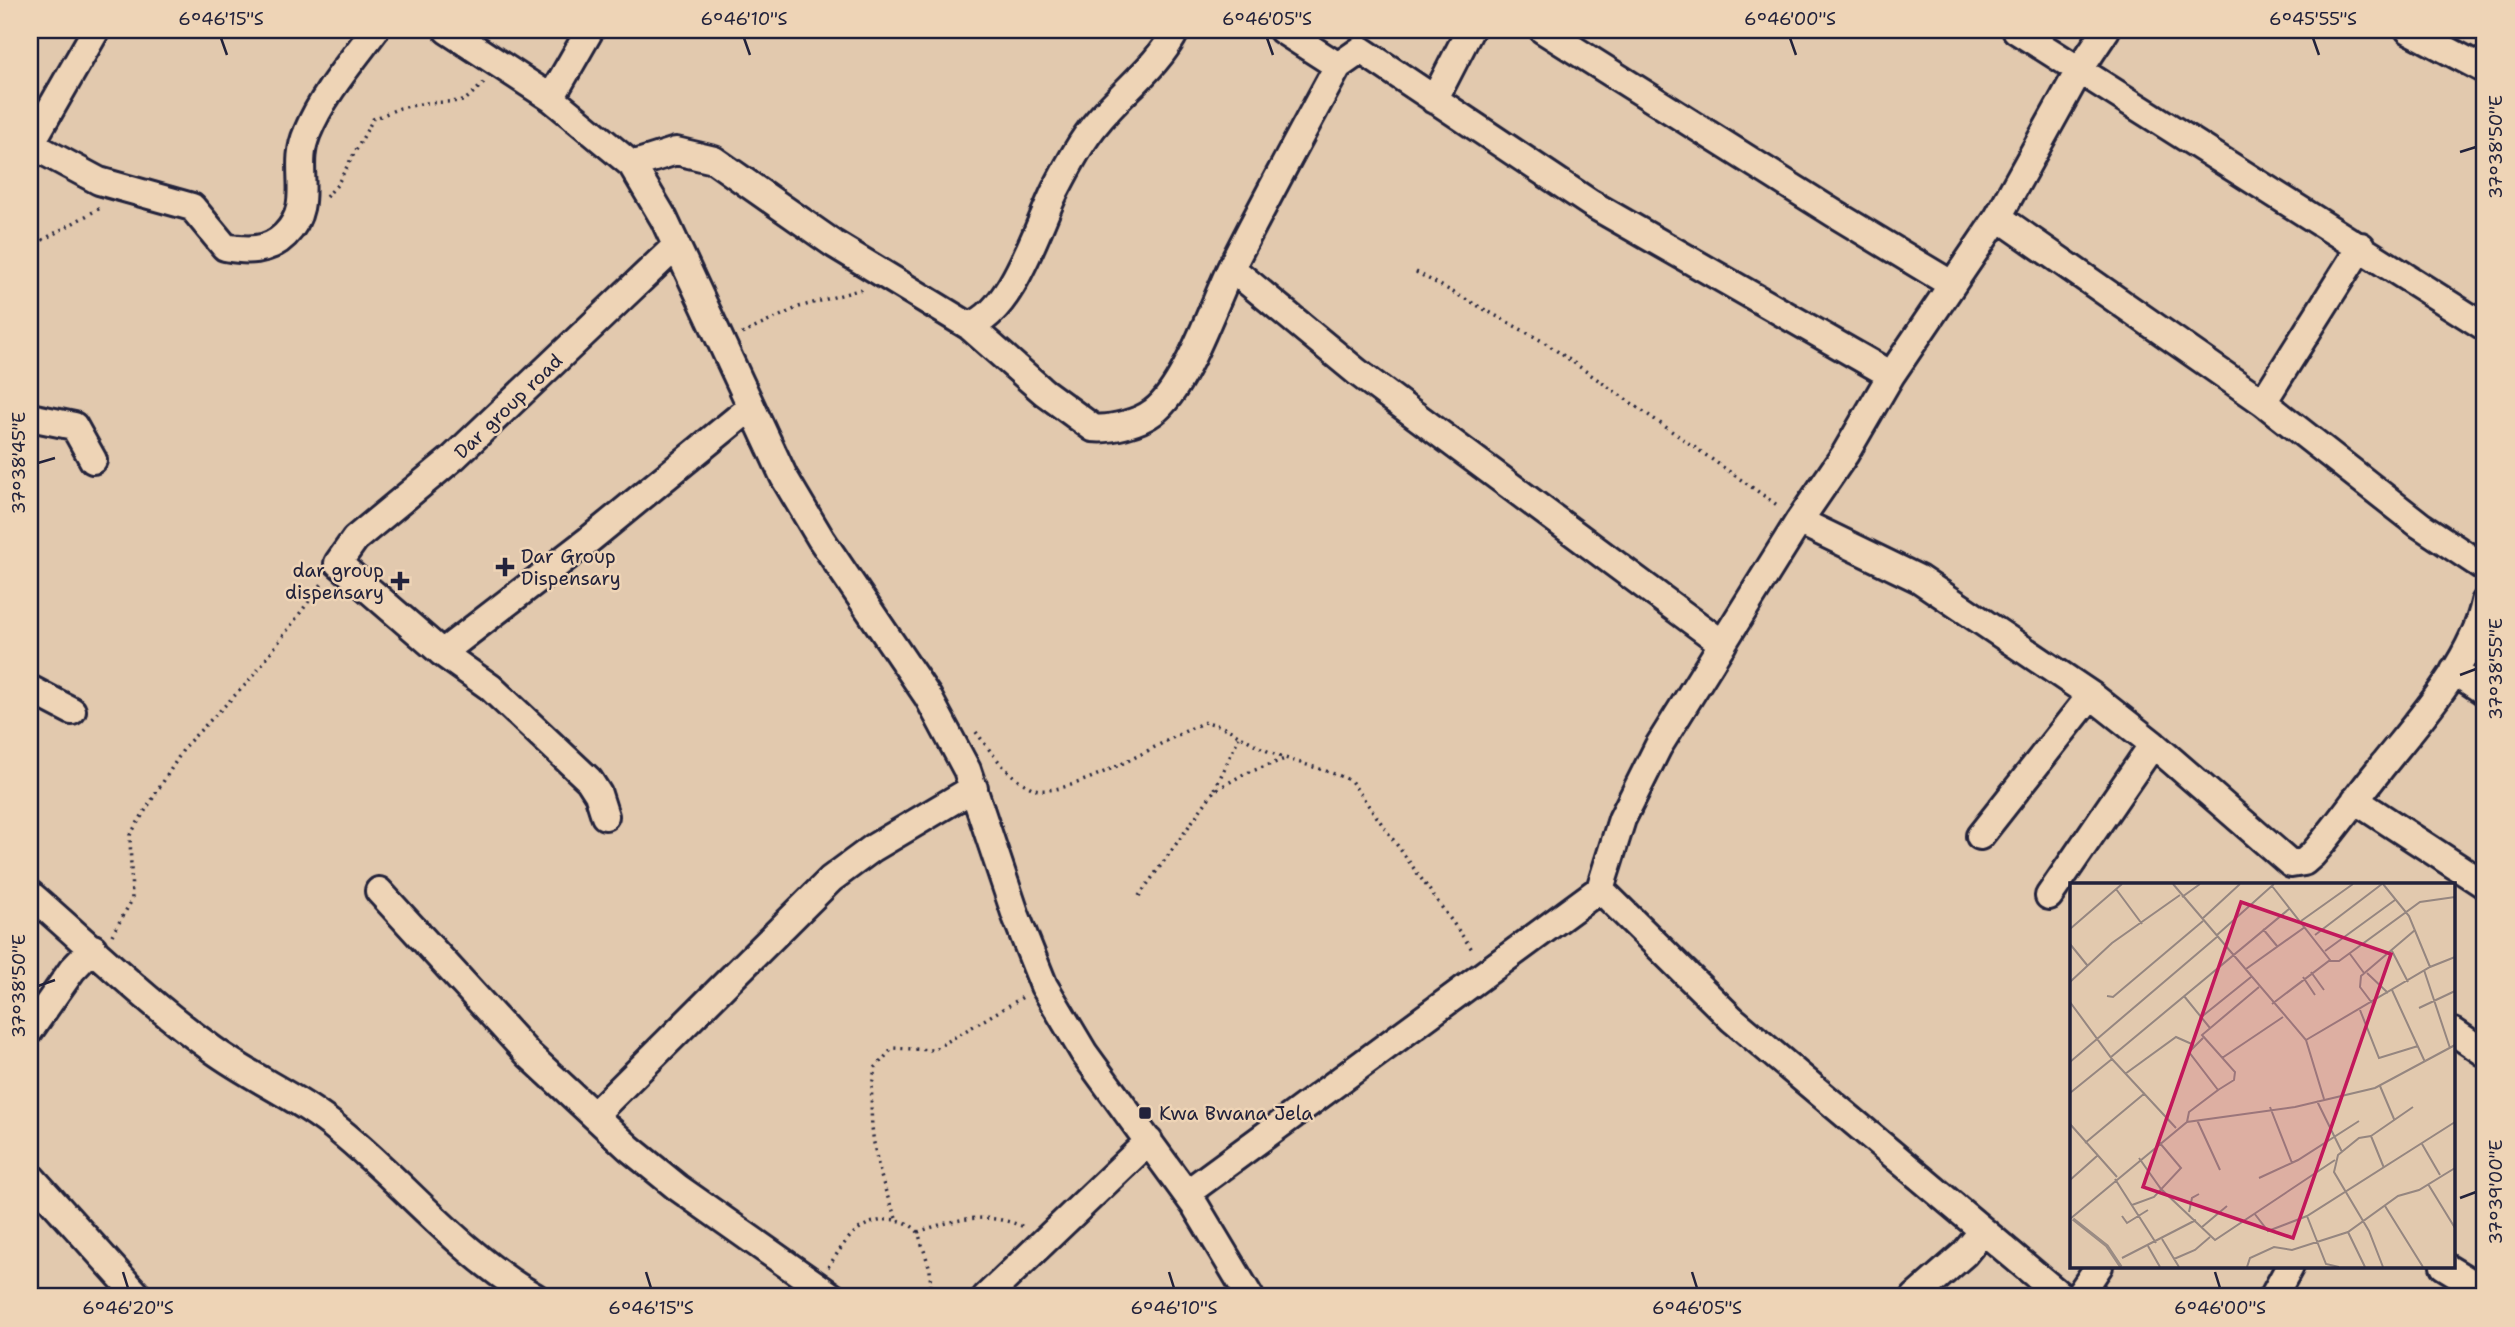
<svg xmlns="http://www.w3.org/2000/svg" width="2515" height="1327" viewBox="0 0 2515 1327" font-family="'Shantell Sans',sans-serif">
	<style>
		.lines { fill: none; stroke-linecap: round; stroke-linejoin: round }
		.minor-casing { stroke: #22223b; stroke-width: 32 }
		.path { stroke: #22223b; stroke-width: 3.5; stroke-dasharray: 2 5; stroke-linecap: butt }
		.minor { stroke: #eed4b6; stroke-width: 26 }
		.ticks { fill: none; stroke: #22223b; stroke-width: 2.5 }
		.poi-dot { fill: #22223b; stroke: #eed4b6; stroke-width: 2.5 }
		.labels { text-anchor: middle; stroke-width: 5; stroke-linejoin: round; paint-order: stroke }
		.street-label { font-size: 19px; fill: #22223b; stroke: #eed4b6 }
		.poi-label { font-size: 19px; fill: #22223b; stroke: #eed4b6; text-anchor: start }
		.inset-river { fill: none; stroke: #9b8c84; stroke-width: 3.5 }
		.inset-road { fill: none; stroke: #958680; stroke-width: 2 }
		.view { fill: #c2185b; fill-opacity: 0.15; stroke: #c2185b; stroke-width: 3.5 }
		.inset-edge { fill: none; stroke: #22223b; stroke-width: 3.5 }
		.neatline { fill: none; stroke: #22223b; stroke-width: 2.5 }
		.ticks-label { font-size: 18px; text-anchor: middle; fill: #22223b }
	</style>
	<rect width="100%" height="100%" fill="#e2c9ae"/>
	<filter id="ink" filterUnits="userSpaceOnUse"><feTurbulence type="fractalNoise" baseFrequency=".0143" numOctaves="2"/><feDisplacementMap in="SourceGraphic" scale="14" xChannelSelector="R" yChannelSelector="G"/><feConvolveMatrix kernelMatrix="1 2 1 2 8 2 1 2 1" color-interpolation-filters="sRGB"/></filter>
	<g filter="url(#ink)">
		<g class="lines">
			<defs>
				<path id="minor" d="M447,30L551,98L632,165L664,219L784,477L821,539L928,697L967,770L1016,916L1044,986L1084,1053L1196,1207L1250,1297
					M1282,30L1338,66
					M1543,30L1835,214L1951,284
					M2016,30L2485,327
					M2409,30L2485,70
					M551,98L590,30
					M1434,100L1470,30
					M30,144L99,181L192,207L225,247C247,251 268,252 285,235C316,204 291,169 307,133C322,96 351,62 375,30
					M30,145L96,30
					M632,165L676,151L714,160L834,244L969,326C1012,313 1037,227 1056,189C1068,166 1082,139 1099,120C1123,91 1159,65 1176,30
					M1998,217L2263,402L2420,525L2485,568
					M676,246L454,457L355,539L338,563L442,653L590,539L750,408
					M1231,268L1357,372L1723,644
					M969,326L1044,392L1093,428C1110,430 1139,423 1153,412C1185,389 1213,305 1231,268C1265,200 1302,133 1338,66L1361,50L1590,203L1891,375
					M2263,402L2361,246
					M30,417L74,426L93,460
					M1799,521L1919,579L2091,695L2153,744L2291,864L2304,862L2312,855C2336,828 2356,798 2379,770C2416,723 2473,662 2485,602
					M442,653L490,687L589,780L598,794L605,816
					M2454,671L2485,692
					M30,689L72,711
					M2355,800L2485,885
					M1980,836L2091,695
					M1600,889L1732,1019L2062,1297
					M379,891L529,1055L629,1148L677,1187L833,1297
					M30,894C90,946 147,1002 212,1049C253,1079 302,1099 341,1132C406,1185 461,1255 535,1297
					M2049,896L2153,744
					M30,1030L72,970L93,948
					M2454,1032L2485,1053
					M594,1115L831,879L873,848L974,788
					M30,1176L139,1297
					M1187,1193L1600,889L1622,819L1658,747L1799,521L1845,454L1891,375L1998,217L2080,69L2106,30
					M2444,1266L2485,1291
					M986,1297L1149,1141
					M1915,1297L1964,1254L1982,1232
					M2078,1297L2099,1266
					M2273,1297L2290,1266"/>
			</defs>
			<use href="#minor" class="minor-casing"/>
			<path class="path" d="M326,197L337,185L373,119L400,108L426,103L464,101L484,83
				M30,247L102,207
				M1416,272L1544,342L1780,507
				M742,334L799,307L862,289
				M976,732C992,753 1007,776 1032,788C1064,803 1170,736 1205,722C1230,726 1250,744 1274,754C1300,764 1326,769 1351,781L1474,952
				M1215,789L1239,737
				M1139,896L1214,791L1244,774L1285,759
				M112,935L132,900L130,835L186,745L251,679L324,581
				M896,1218C876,1172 865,1119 875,1068L893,1048L933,1050L1023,997
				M918,1232C955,1219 987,1211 1024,1227
				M828,1267C845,1243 853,1224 884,1220C897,1218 909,1222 918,1232L930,1269L931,1297"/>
			<use href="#minor" class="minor"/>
		</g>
	</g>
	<path class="ticks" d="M221,38L227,55M744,38L750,55M1267,38L1273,55M1790,38L1796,55M2313,38L2319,55M2460,152L2476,147M38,463L55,458M2460,675L2476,669M38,986L55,980M2460,1198L2476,1192M123,1272L128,1288M646,1272L651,1288M1169,1272L1174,1288M1692,1272L1697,1288M2215,1272L2220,1288"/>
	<g class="poi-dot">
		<path d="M501.5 556.5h7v7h7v7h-7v7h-7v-7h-7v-7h7z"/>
		<path d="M396.5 570.5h7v7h7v7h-7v7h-7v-7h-7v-7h7z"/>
		<rect x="1138" y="1106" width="14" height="14" rx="3.5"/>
	</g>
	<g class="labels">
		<g class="street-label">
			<text transform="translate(508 406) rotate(-44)" y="7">Dar group road</text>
		</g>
		<g class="poi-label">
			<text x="521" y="563">Dar Group<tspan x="521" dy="22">Dispensary</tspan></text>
			<text x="384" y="577" text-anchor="end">dar group<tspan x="384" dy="22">dispensary</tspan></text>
			<text x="1159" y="1120">Kwa Bwana Jela</text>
		</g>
	</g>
	<g transform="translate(2070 883)">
		<rect width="385" height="385" fill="#e2c9ae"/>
		<path class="inset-river" d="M3,336L37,363L51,384"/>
		<path class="inset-road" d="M103,1L236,157L254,216M313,1L339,33L360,84M202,3L260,77L202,121M46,6L72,41M112,14L130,1M132,36L170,1M231,38L283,1M0,46L52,1M193,46L207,63M147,52L204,1M245,52L312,1M0,61L17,82M255,68L325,17M322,68L338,99M280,71L294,90M260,78H269L350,19L385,14M176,86L235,44M354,87L380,165M241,89L254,107M297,90L318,110M233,94L245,112M0,99L42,60L110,12M322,107L355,179M37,113L43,114L133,38M114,113L140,145M0,119L42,176L106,245M302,120L290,104L291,93L345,47M349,125L385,108M290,127L309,175L348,163M130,135L181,94M236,157L360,84L385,74M41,174L219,26M152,175L213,134M0,179L148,53M55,191L106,154L124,162M310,203L324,236M148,207L164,197L165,189L132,152L189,104M0,210L42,176M247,218L272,269M200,224L222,280M127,237L150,287M117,239L119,229L148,207L119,169L133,155M0,241L47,294M301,253L289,255L268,272L264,289L299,348L313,384M15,260L75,210M352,261L370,292M69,275L91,306L145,357L265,277M314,285L301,253L343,224M189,295L228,277L289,238M45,296L86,360M0,297L27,273M358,301L385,345M62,322L84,314L111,285L89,259M315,323L353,384M119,329L122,315L129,311M184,330L198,348L237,333L385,239M52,333L57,340L78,327M237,333L256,381L269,384M0,336L117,239L225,224L305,205L385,162M132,344L157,323M278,349L295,384M92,356L109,384M78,363L90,384M52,375L126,337M104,376L125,367L140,354M177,384L180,375L204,364L222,367L278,349L328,313L349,307L385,285"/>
		<path class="view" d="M171,19L321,71L223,355L73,304Z"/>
		<rect width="385" height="385" class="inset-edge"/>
	</g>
	<rect width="2515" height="1327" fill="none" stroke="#eed4b6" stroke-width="77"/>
	<rect x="38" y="38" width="2438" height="1250" class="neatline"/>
	<g class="ticks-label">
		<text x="221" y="25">6°46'15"S</text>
		<text x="744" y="25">6°46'10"S</text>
		<text x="1267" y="25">6°46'05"S</text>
		<text x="1790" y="25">6°46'00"S</text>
		<text x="2313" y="25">6°45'55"S</text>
		<text transform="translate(2496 147) rotate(-90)" y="6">37°38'50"E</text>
		<text transform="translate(19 463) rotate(-90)" y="6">37°38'45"E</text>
		<text transform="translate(2496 669) rotate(-90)" y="6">37°38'55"E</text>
		<text transform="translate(19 986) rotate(-90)" y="6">37°38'50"E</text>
		<text transform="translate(2496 1192) rotate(-90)" y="6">37°39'00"E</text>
		<text x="128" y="1314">6°46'20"S</text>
		<text x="651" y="1314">6°46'15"S</text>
		<text x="1174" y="1314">6°46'10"S</text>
		<text x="1697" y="1314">6°46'05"S</text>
		<text x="2220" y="1314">6°46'00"S</text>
	</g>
</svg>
